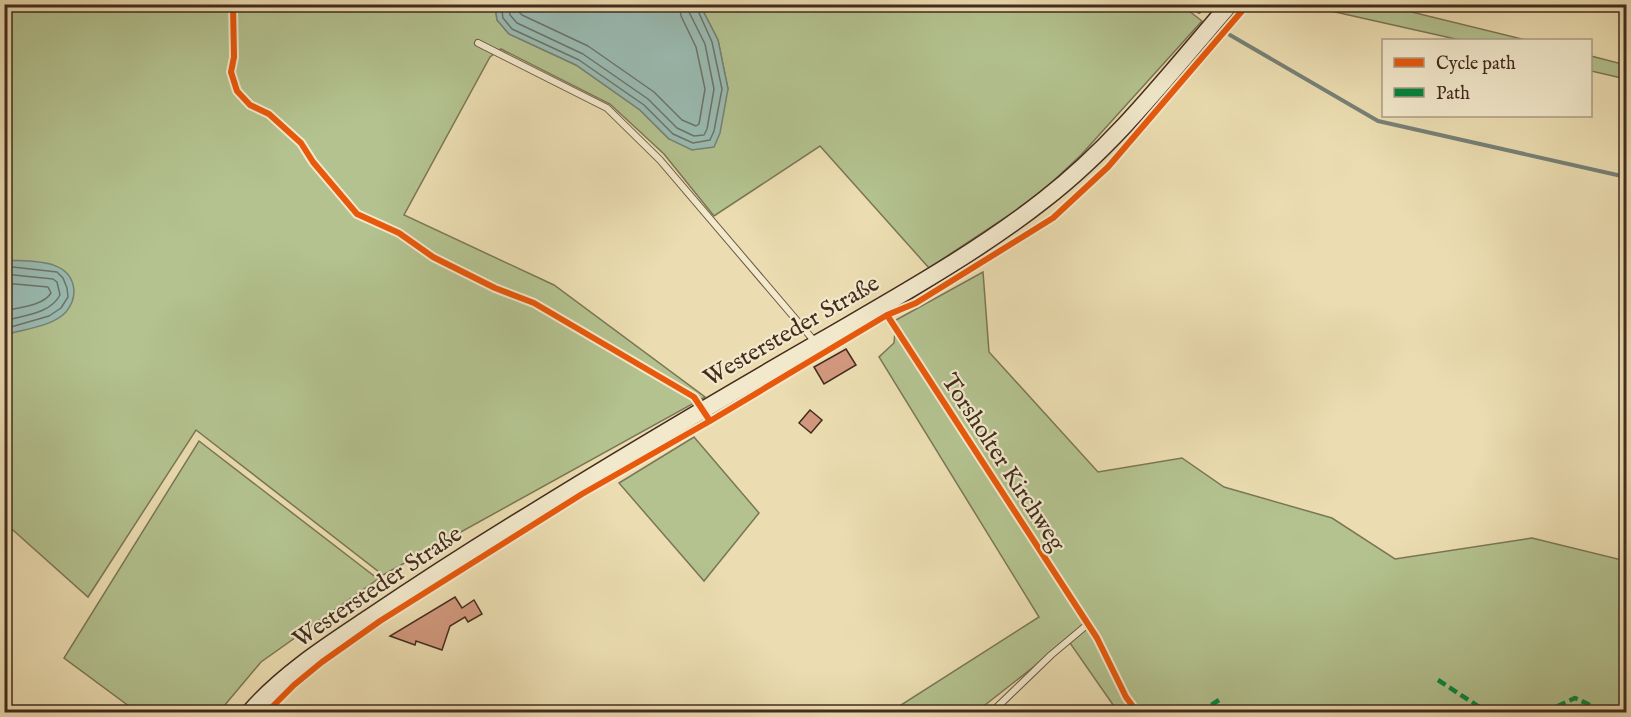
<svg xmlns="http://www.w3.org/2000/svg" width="1631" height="717" viewBox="0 0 1631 717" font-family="'IM FELL English',serif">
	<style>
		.green { fill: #b3c28f; stroke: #7b7656; stroke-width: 1.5 }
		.water { fill: #99bbb2; stroke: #778177; stroke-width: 1.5 }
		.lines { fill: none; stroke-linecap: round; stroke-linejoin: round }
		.shore { stroke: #6e7368; stroke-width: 1.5 }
		.stream { stroke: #778177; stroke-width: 4 }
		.building { fill: #d2987e; stroke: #432b1e; stroke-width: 1.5 }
		.lane-casing { stroke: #6d5843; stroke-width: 8 }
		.secondary-casing { stroke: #432b1e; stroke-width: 19 }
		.lane { stroke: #f2e9cc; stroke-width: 6 }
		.secondary { stroke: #f2e9cc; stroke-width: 16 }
		.quiet { stroke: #00873e; stroke-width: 4.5; stroke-dasharray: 9 4.5; stroke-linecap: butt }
		.cycleway-casing { stroke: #f2e9cc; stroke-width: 10 }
		.cycleway { stroke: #e8590c; stroke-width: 6 }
		.labels { text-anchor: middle; stroke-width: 4.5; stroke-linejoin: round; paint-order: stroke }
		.street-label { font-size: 24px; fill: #432b1e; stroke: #f2e9cc }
	</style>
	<rect width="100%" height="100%" fill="#ebddb1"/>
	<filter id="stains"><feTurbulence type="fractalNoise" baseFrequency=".00333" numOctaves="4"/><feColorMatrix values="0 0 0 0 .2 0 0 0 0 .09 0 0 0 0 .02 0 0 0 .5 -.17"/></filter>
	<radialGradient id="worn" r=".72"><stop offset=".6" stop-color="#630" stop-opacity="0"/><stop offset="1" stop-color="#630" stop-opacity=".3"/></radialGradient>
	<path class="green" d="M1180,4L1202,21L1081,155L1035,198L929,268L820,146L714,216L664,154L610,104L501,49L490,57L404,215L554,285L705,397L383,575L196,430L88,597L5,523V5H495L497,20L509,34L576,65L640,110L669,139L728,89L718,40L700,5Z
		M1304,5H1387V6L1526,40H1460Z
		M1591,56L1626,65V79L1591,71Z
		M983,272L989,352L1098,472L1182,458L1224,487L1332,518L1395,559L1532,538L1626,561V712H1118L1068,640L976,712H890L1039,617L879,357L894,343L896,320Z
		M694,437L759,513L704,581L619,483Z
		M199,441L378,579L261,662L219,712H137L64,658Z"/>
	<path class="water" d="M495,5H700L718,40L728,89L720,133L714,147L692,150L669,139L640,110L576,65L509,34L497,20Z
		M5,260C29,262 72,257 74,291C74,299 71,306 66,312C52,327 23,329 5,335Z"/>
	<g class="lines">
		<path class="shore" d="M501,4L503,18L512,29L579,60L644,105L673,134L693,143L710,140L714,131L722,89L712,42L695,4
			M509,4L510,15L517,23L583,54L648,99L677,128L694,136L704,135L707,129L714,89L705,44L689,12L688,4
			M518,4V11L522,15L588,46L654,92L682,120L696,126L699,124L705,89L696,47L681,16L679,4
			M4,266L57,272L63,278L67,288L68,297L61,308L49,316L4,329
			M4,274L53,279L57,282L60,295C50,314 24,315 4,321
			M4,283L48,287L51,293C43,306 19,307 4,311"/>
		<path class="stream" d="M1189,4L1199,12
			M1230,35L1378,121L1626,177"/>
	</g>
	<path class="building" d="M846,349L856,365L824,384L814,367Z
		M810,410L822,420L811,433L799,423Z
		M455,597L462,608L474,600L482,614L468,622L465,617L450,626L442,650L416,641L415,645L390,636Z"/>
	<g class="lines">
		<defs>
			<path id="lane" d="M478,43L607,108L660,160L816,343
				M882,307L1097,638
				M992,712L1051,655L1088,624"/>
			<path id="secondary" d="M250,712C283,674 327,646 369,618C422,582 475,548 529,515C626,455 724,397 823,340C897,297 978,252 1045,199C1116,144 1171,72 1230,4"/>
		</defs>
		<use href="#lane" class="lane-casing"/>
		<use href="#secondary" class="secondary-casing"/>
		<use href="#lane" class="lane"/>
		<use href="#secondary" class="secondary"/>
		<path class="quiet" d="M1438,680L1487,712
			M1200,712L1219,700
			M1545,712L1575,698L1605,712"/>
		<defs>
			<path id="cycleway" d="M233,4L234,57L231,72L237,91L250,105L269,114L301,143L313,162L357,214L399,233L433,257L495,288L534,303L694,397L710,421
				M887,315L1097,638L1126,697L1137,712
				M267,712L294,685L322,662L380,621L582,494L710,421L887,315L916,303L1053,218L1108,167L1248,4"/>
		</defs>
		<use href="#cycleway" class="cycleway-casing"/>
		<use href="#cycleway" class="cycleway"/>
	</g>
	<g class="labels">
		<g class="street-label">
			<text transform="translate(791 330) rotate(-30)" y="8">Westersteder Straße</text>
			<text transform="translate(1004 462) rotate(57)" y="8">Torsholter Kirchweg</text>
			<text transform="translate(377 586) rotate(-34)" y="8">Westersteder Straße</text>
		</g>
	</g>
	<rect width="1631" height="717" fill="none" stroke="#ebddb1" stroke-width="24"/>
	<rect x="6" y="6" width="1619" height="705" fill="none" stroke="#432b1e" stroke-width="3"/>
	<rect x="12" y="12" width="1607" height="693" fill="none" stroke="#432b1e" stroke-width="1.5"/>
	<rect x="1382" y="39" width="210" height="78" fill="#f2e9cc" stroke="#ac9d86" stroke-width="1.5"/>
	<rect x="1394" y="58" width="30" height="9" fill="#e8590c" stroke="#ac9d86" stroke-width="1.5"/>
	<text x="1436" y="69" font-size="18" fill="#432b1e">Cycle path</text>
	<rect x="1394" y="88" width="30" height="9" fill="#00873e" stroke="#ac9d86" stroke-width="1.5"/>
	<text x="1436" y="99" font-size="18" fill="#432b1e">Path</text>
	<rect width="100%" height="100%" filter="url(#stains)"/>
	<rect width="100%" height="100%" fill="url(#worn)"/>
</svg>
